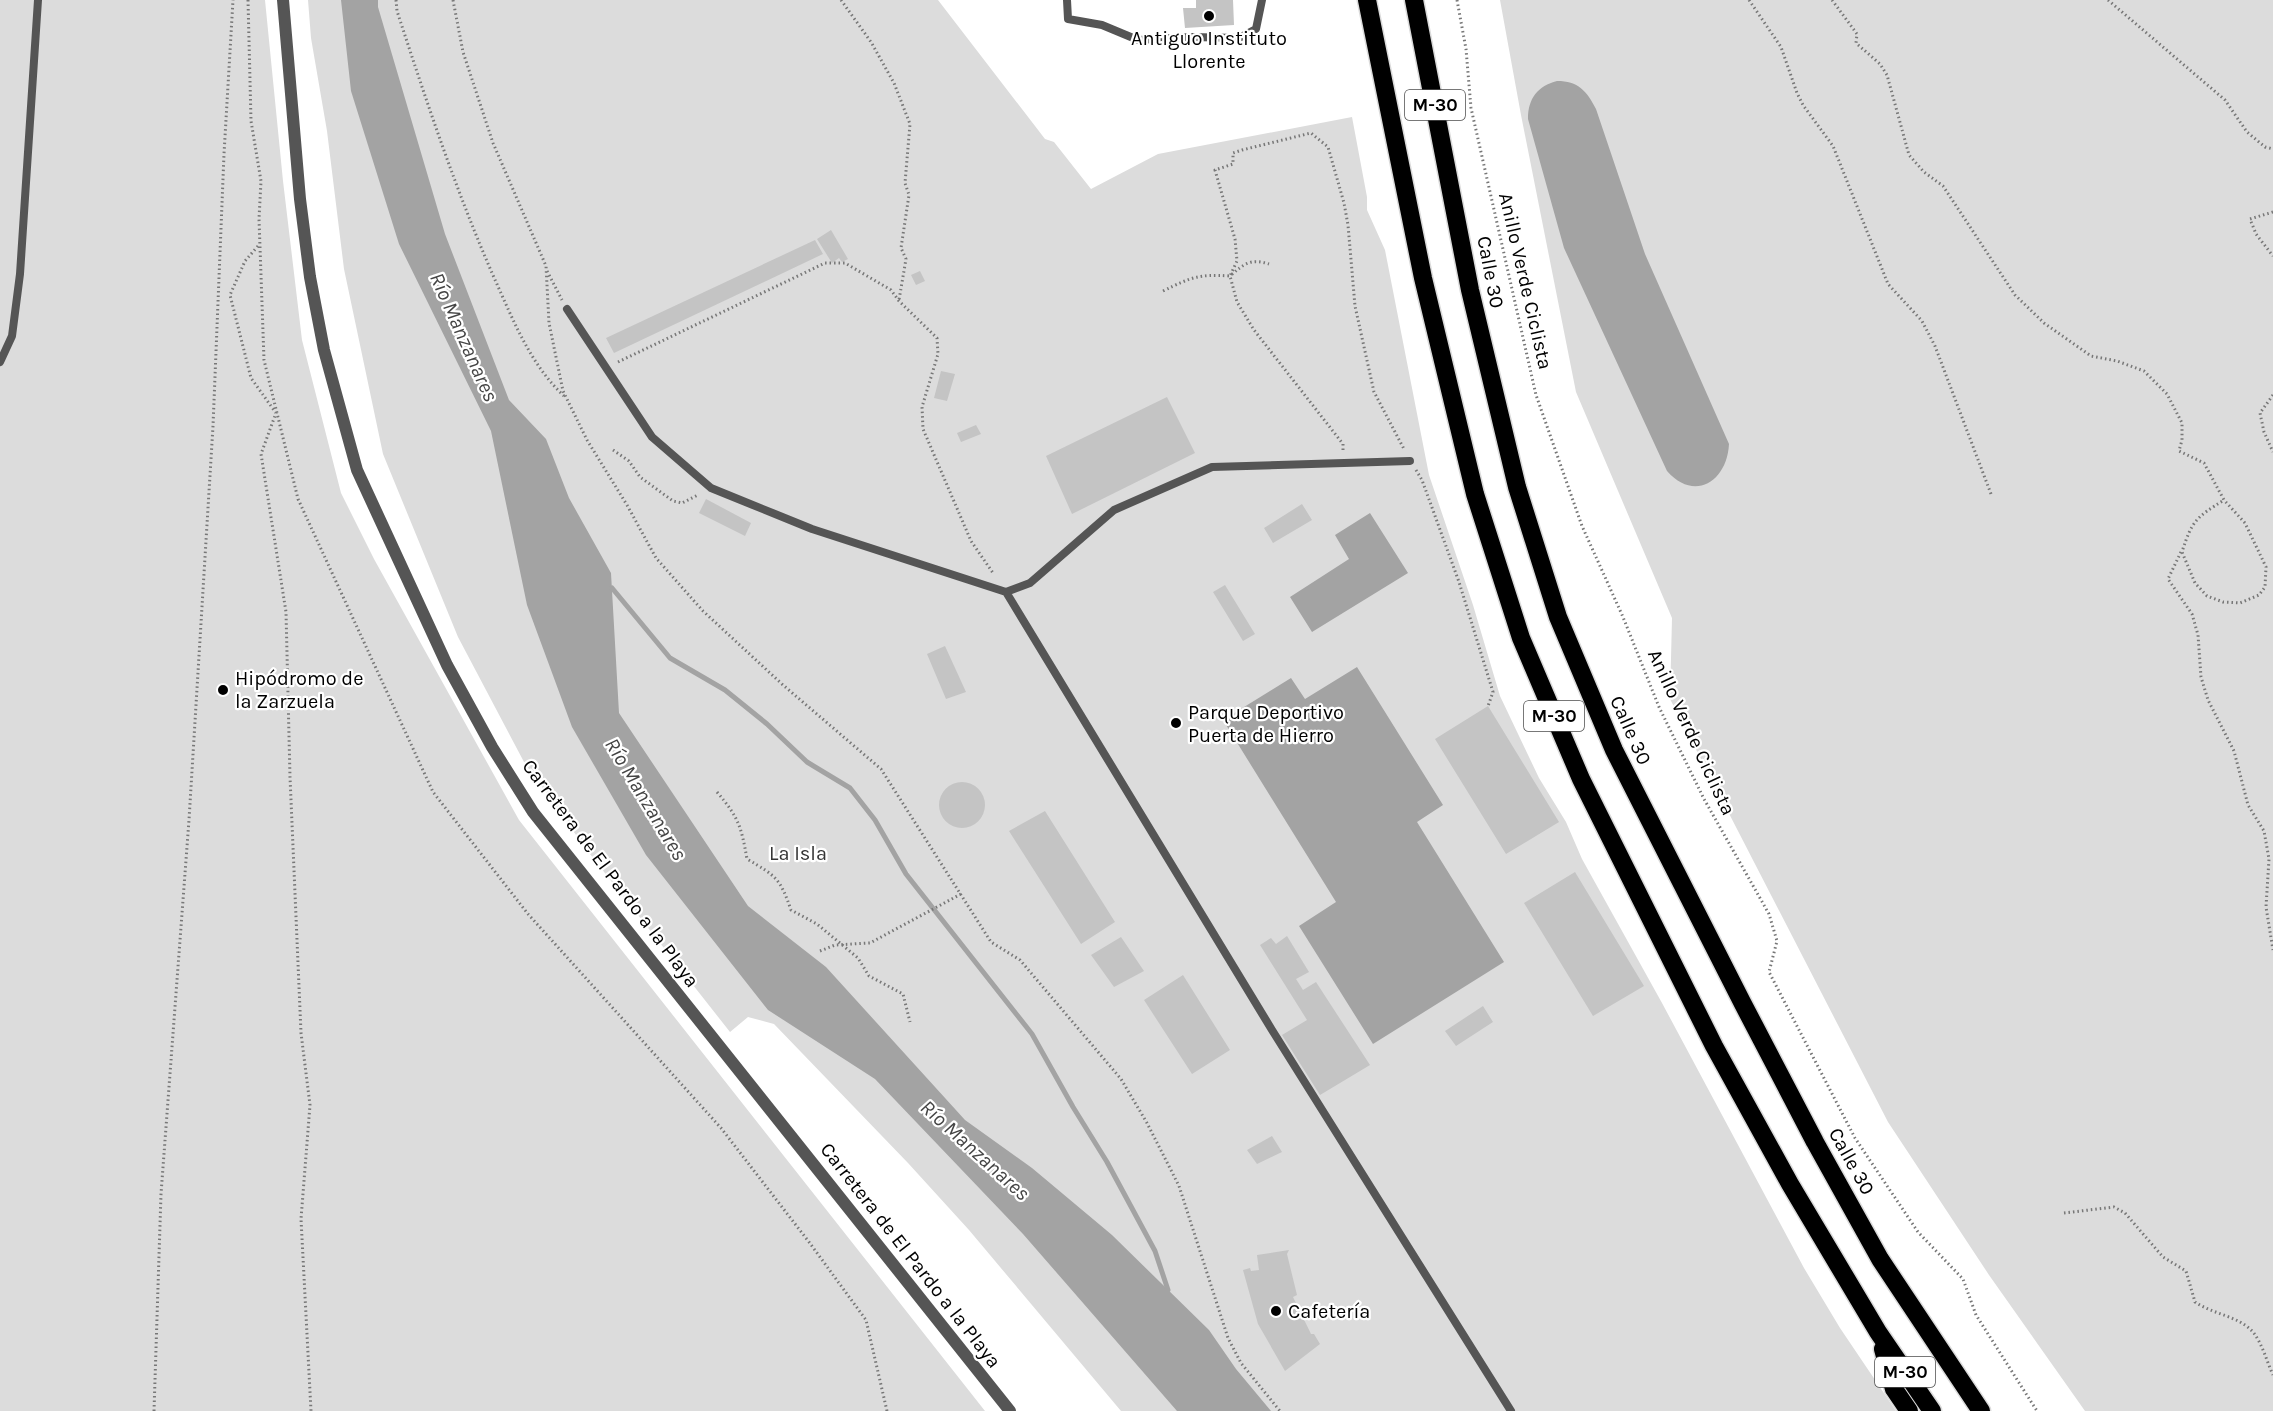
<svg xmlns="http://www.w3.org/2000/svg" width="2273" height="1411" viewBox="0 0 2273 1411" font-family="Karla,sans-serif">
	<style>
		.green { fill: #dcdcdc }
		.water { fill: #a3a3a3 }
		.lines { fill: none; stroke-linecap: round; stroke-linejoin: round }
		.stream { stroke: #a3a3a3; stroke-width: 5 }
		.building { fill: #c4c4c4 }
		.motorway-casing { stroke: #dbdbdb; stroke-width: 21 }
		.path { stroke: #777; stroke-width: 3; stroke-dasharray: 1.5 3; stroke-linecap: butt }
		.service { stroke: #555; stroke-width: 8 }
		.minor { stroke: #555; stroke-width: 12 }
		.motorway { stroke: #000; stroke-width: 18 }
		.poi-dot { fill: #000; stroke: #fff; stroke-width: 2 }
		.labels { text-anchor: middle; stroke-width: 4.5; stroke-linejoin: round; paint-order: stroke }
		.shield { fill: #fff; stroke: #4c4c4c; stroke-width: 1.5 }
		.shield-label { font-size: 18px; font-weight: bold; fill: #000 }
		.poi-label { font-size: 20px; fill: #000; stroke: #fff; text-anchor: start }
		.street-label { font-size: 20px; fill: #000; stroke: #fff }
		.park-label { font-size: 20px; fill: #333; stroke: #fff }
		.water-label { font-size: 21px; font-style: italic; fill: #444; stroke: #fff }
	</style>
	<rect width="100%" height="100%" fill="#fff"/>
	<path class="green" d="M0,0H265L283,181L302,340L341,493L374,559L519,820L985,1411H0Z
		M308,0H938L1045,139L1054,142L1091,189L1158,154L1352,117L1367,197V210L1385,250L1429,475L1473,605L1500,696L1539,778L1566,822L1582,859L1662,1003L1804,1268L1840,1328L1896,1411H1121L969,1230L908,1163L774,1024L748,1017L730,1032L586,849L524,762L458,637L383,454L344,269L327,131L311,38Z
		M1500,0H2273V1411H2085L1989,1275L1888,1122L1670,699L1672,618L1576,392L1521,115Z"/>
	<path class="water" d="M341,0H378V7L445,234L509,400L546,439L569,498L611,573L619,713L748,906L826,967L965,1120L1032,1168L1112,1235L1209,1330L1236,1369L1271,1411H1177L1023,1234L875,1079L768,1010L646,855L572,727L527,605L491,431L399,244L351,91Z
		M1557,81C1578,81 1587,91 1596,109L1645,254L1729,444C1727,482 1694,502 1667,471L1564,248L1528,119C1528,98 1538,86 1557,81Z
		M1370,513L1408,573L1312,632L1290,597L1349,559L1335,535Z
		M1357,667L1443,805L1417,822L1504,962L1373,1044L1299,926L1336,902L1223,720L1291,678L1305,699Z"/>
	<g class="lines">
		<path class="stream" d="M612,588L670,658L725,690L767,724L807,762L850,788L875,820L906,874L1032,1034L1073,1107L1107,1162L1155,1251L1168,1290"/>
	</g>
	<path class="building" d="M1196,0H1233L1234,25L1185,28L1183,8H1196Z
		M831,230L848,259L842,262L839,258L832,263L817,239Z
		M815,240L823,254L614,353L606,338Z
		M920,271L925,281L916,285L911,275Z
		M941,371L955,374L947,401L934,398Z
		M1167,397L1195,453L1072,514L1046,456Z
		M976,425L981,434L961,442L957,433Z
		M706,499L751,523L745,536L699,513Z
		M1302,504L1312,520L1273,543L1264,528Z
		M1225,585L1255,634L1243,641L1213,592Z
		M945,646L966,692L946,699L927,654Z
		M1488,706L1559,822L1506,854L1435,739Z
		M939 805a23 23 0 1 1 46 0a23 23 0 1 1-46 0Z
		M1045,811L1115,922L1081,944L1009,831Z
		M1575,872L1644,986L1593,1016L1524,903Z
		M1287,936L1309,972L1296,979L1303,990L1316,982L1370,1065L1320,1095L1282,1035L1307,1020L1260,945L1271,938L1276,944Z
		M1121,937L1144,971L1114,987L1091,955Z
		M1183,975L1230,1050L1192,1074L1144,1000Z
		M1483,1006L1493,1022L1456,1046L1445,1031Z
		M1272,1136L1282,1152L1257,1164L1247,1150Z
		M1289,1250L1287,1254L1297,1295L1293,1297L1311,1334H1314L1320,1344L1285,1371L1258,1324L1243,1270L1250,1268L1251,1271L1259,1270L1257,1255Z"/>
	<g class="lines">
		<defs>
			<path id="motorway" d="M1367,0L1423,278L1475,494L1521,638L1581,779L1714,1046L1790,1184L1878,1332L1932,1411
				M1414,0L1470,290L1517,487L1558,617L1614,750L1743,1004L1815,1142L1880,1259L1981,1411
				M1883,1349L1894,1389L1909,1411"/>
		</defs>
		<use href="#motorway" class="motorway-casing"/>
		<path class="path" d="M248,0L251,121L261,181L259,219L264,360L298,499L433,792L528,914L721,1128L809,1242L866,1320L887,1411
			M396,0L397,11C427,103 457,194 496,282C514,322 531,365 564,396
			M453,0L463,52L493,143L546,266L549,323L563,391L587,440L627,505L656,558L703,611L783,685L881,769L991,942L1020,960L1121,1079L1147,1123L1179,1186L1228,1338L1241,1363L1280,1411
			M841,0L871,42L894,83L910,124L905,183L909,195L901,248L906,259L899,300
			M1457,0L1466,49L1471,108L1536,395L1582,526L1623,617L1659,707L1704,799L1769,914L1777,941L1769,972L1855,1138L1918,1232L1963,1279L1976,1315L2037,1411
			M1749,0L1781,47L1797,93L1803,105L1833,146L1888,284L1922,321L1935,346L1991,494
			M1832,0L1857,34L1856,43L1880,64L1887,75L1909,155L1924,172L1943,186L2015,295L2044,323L2091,356L2117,361L2144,371L2167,394L2182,423V440L2179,451L2204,463L2224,500L2245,523L2266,567L2265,587L2259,595L2240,603L2223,602L2207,596L2195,583L2182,552C2192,520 2197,517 2224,500
			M2108,0L2225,100L2247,132L2265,147L2273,149
			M2273,212L2250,219L2256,234L2273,256
			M258,246L245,261L230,295L251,378L276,413L261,454L286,612L290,777L301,1033L310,1105L301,1219L311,1411
			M547,271L562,300
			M1163,291C1192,277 1198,274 1230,276C1244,264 1250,258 1269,264
			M618,362L825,263H845L891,290L899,301L937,338L938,354L922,407L923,429L971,541L993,573
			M2273,395L2260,413L2264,432L2273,452
			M613,450L629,461L640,477L673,501L682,503L698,495
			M1343,450V444L1254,330L1237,302L1230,276L1237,261L1235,239L1215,170L1233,164V153L1242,150L1311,133L1328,147L1344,203L1348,225L1355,306L1374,392L1404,449
			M1416,470L1422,480L1459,582L1493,692L1488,706
			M2181,552L2168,579L2192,614L2198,635L2201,677L2208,700L2234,751L2248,805L2264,831L2269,859L2266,907L2273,950
			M717,792C739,818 741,826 747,859C776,876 780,878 791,910L817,924L858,958L869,976L903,994L910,1022
			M820,951L835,945L870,943L961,894
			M2064,1213L2114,1207L2125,1213L2163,1257L2186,1271L2195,1302C2212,1314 2239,1316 2253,1332C2262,1343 2267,1362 2273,1375
			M154,1411L161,1194L189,820L213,426L224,154L233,0"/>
		<path class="service" d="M1067,0L1068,19L1102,25L1138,40L1191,37L1239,38L1256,29L1262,0
			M567,309L652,437L711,488L812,529L1006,592
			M0,362L12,336L20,274L38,0
			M1410,461L1212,467L1114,510L1030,583L1006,592L1272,1030L1511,1411"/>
		<path class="minor" d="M283,0L300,199L310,277L324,350L357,470L447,665L492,747L533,812L1010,1411"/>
		<use href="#motorway" class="motorway"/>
	</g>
	<g class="poi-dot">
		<circle cx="1209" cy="16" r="6"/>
		<circle cx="223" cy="690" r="6"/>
		<circle cx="1176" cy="723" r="6"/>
		<circle cx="1276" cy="1311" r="6"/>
	</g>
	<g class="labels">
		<g class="shield">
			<rect x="1405" y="90" width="60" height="30" rx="4.5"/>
			<rect x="1524" y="701" width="60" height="30" rx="4.5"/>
			<rect x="1875" y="1357" width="60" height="30" rx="4.5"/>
		</g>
		<g class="shield-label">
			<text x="1435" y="111">M-30</text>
			<text x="1554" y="722">M-30</text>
			<text x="1905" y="1378">M-30</text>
		</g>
		<g class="poi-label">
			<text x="1209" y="45" text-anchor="middle">Antiguo Instituto<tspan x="1209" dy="23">Llorente</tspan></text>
			<text x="235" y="685">Hipódromo de<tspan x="235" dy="23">la Zarzuela</tspan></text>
			<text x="1188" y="719">Parque Deportivo<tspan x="1188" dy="23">Puerta de Hierro</tspan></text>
			<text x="1288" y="1318">Cafetería</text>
		</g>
		<g class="street-label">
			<text transform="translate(1491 272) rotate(79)" y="7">Calle 30</text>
			<text transform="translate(1526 281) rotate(77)" y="7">Anillo Verde Ciclista</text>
			<text transform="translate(1631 730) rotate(66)" y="7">Calle 30</text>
			<text transform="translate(1692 732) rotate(65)" y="7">Anillo Verde Ciclista</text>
			<text transform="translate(611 873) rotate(53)" y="7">Carretera de El Pardo a la Playa</text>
			<text transform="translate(1852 1161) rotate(61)" y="7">Calle 30</text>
			<text transform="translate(911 1255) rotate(52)" y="7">Carretera de El Pardo a la Playa</text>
		</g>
		<g class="park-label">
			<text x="798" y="860">La Isla</text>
		</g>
		<g class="water-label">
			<text transform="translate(464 337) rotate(66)" y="7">Río Manzanares</text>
			<text transform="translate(646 799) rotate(59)" y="7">Río Manzanares</text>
			<text transform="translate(975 1150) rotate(42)" y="7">Río Manzanares</text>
		</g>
	</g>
</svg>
